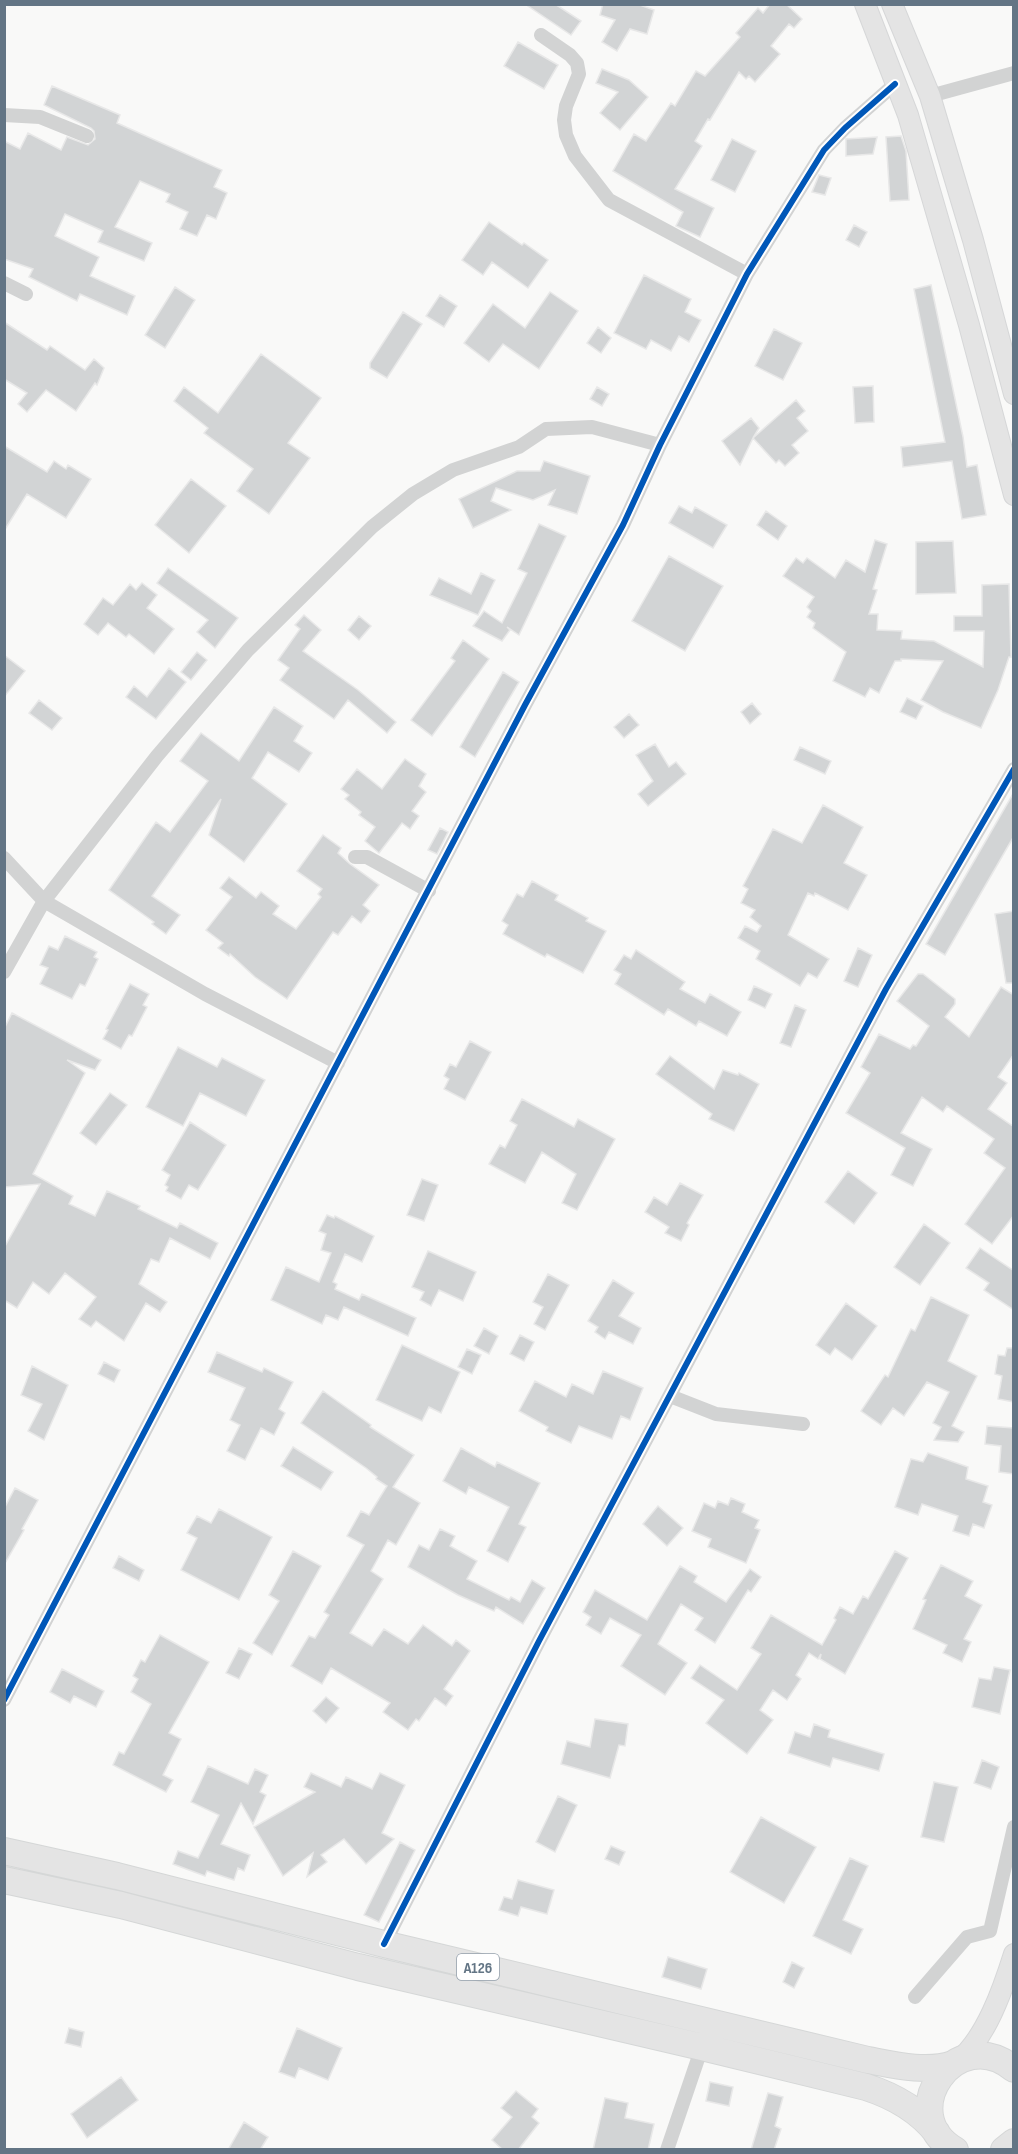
<svg xmlns="http://www.w3.org/2000/svg" width="1018" height="2154" viewBox="0 0 1018 2154" font-family="'Sofia Sans Condensed',sans-serif">
	<style>
		.building { fill: #d2d4d5; stroke: #e8e8e8; stroke-width: 1.5 }
		.lines { fill: none; stroke-linecap: round; stroke-linejoin: round }
		.secondary-casing { stroke: #d6d7d8; stroke-width: 22 }
		.highway-casing { stroke: #d5d7d7; stroke-width: 28 }
		.street { stroke: #d2d3d3; stroke-width: 14 }
		.secondary { stroke: #e4e4e4; stroke-width: 20 }
		.highway { stroke: #e4e4e4; stroke-width: 26 }
		.cycleway-casing { stroke: #fff; stroke-width: 10 }
		.cycleway { stroke: #0057b8; stroke-width: 6 }
		.labels { text-anchor: middle; stroke-width: 6; stroke-linejoin: round; paint-order: stroke }
		.shield { fill: #fff; stroke: #929eaa; stroke-width: 1.5 }
		.shield-label { font-size: 16px; font-weight: bold; fill: #637585 }
	</style>
	<rect width="100%" height="100%" fill="#f9f9f8"/>
	<path class="building" d="M525,4H555L581,21L571,35Z
		M603,4H637L654,10L647,34L630,29L617,51L602,42L615,20L600,15Z
		M770,4H786L802,19L794,28L789,24L771,46L780,54L755,82L749,76L746,79L739,72L710,120L708,119L695,141L702,146L675,189L714,208L700,237L676,226L683,212L613,171L634,134L646,141L671,103L675,106L696,71L705,76L740,37L736,33L758,8L763,13Z
		M518,42L558,65L544,89L504,66Z
		M602,69L629,80L648,97L620,130L600,113L618,92L596,83Z
		M52,86L120,115L117,123L222,170L214,187L227,193L216,219L207,215L197,236L180,229L188,212L166,202L170,194L140,181L115,227L152,243L144,261L98,242L103,231L65,214L55,236L99,257L90,276L135,296L127,315L80,294L77,301L29,277L33,269L4,259V141L20,149L28,133L61,150L67,137L88,145L95,139L94,131L91,128L44,105Z
		M901,136L906,151L909,200L890,201L886,137Z
		M877,137L873,154L846,156V139Z
		M732,139L756,151L735,192L711,180Z
		M819,175L831,178L825,195L812,192Z
		M489,222L522,245L524,243L548,260L528,288L492,262L483,275L462,260Z
		M854,225L867,232L859,247L846,240Z
		M644,275L691,299L685,312L701,320L689,342L679,336L671,351L651,340L646,349L614,333Z
		M931,285L963,437L967,467L977,465L986,515L962,519L952,461L903,467L901,447L945,442L914,289Z
		M175,287L195,300L165,348L145,335Z
		M550,292L578,311L539,369L503,344L489,362L464,343L493,304L525,328Z
		M440,295L457,306L444,327L426,316Z
		M403,312L422,324L387,378L370,368V363Z
		M4,322L47,350L50,346L85,370L94,359L104,368L97,385L95,383L76,411L46,390L27,412L18,404L27,393L4,379Z
		M598,327L611,338L601,353L587,343Z
		M774,329L802,343L783,380L755,366Z
		M261,354L321,398L288,443L310,458L269,514L237,491L253,469L204,433L208,428L174,401L184,387L218,413Z
		M873,386L874,422L855,423L853,387Z
		M597,387L609,394L602,406L590,399Z
		M796,400L805,411L797,418L808,431L792,445L799,453L785,466L779,460L776,463L753,438L740,465L722,441L751,418L759,428L753,438Z
		M4,446L47,472L54,461L66,469L68,465L91,479L66,518L27,494L4,531Z
		M544,461L590,476L577,514L548,505L555,490L533,500L496,488L491,501L511,510L473,528L459,499L517,471H540Z
		M191,479L226,506L189,553L155,525Z
		M679,506L692,513L695,507L727,525L713,548L669,523Z
		M766,511L787,526L778,540L757,525Z
		M539,524L566,536L519,635L507,627L510,630L502,641L473,626L484,611L502,623L527,573L518,569Z
		M875,540L887,544L873,589L877,590L869,614H878L877,630L902,631L901,639L934,641L983,667L984,631H954V616H982V585L1009,584L1011,657H1009L998,690L981,728L943,712L921,700L943,661L901,659V661H895L879,693L870,688L865,697L833,681L846,652L813,628L815,623L807,617L811,611L807,607L814,597L783,576L796,558L803,563L807,558L835,578L846,560L865,572Z
		M953,541L956,593L916,594V542Z
		M669,556L723,586L685,651L632,621Z
		M168,568L238,618L215,648L197,632L208,620L157,583Z
		M481,573L495,580L478,615L430,595L439,578L471,594Z
		M142,583L157,595L147,608L174,629L154,654L129,634L126,637L108,623L98,635L84,624L103,598L113,605L130,584L136,590Z
		M304,615L321,630L303,651L358,690L396,722L387,733L348,700L334,719L280,680L289,668L278,660L300,629L295,625Z
		M359,616L371,626L359,640L348,630Z
		M463,640L489,659L432,736L411,720L455,661L451,658Z
		M197,652L207,660L191,680L181,672Z
		M4,655L25,671L4,697Z
		M169,668L186,682L156,719L126,697L134,686L147,697Z
		M503,672L519,682L475,757L460,747Z
		M907,698L923,706L916,719L900,712Z
		M39,700L62,718L52,730L29,713Z
		M752,703L761,714L750,724L741,712Z
		M274,707L303,726L294,741L312,753L299,772L268,752L252,778L287,804L244,862L209,835L221,799L152,896L180,915L166,934L152,924L154,922L109,890L156,822L170,832L208,781L180,761L201,733L239,761Z
		M629,714L639,725L624,738L614,727Z
		M655,744L669,767L676,762L686,774L648,806L638,794L653,781L636,755Z
		M800,747L831,761L825,774L794,760Z
		M405,759L426,774L419,786L426,792L412,811L419,816L410,829L402,823L379,853L365,841L375,827L359,815L361,812L345,799L349,795L341,789L357,769L382,789Z
		M1014,792V836L945,955L926,944Z
		M823,805L863,827L844,863L867,875L848,910L815,893L814,896L808,893L788,935L829,959L817,978L808,973L800,986L756,959L760,951L738,938L745,926L757,932L761,926L750,917L755,910L741,903L748,889L743,886L773,829L802,843Z
		M440,828L448,832L437,854L428,850Z
		M323,835L341,848L338,853L350,864L379,885L363,905L370,911L361,923L352,916L338,935L333,932L287,999L255,977L230,954L229,956L218,948L223,943L206,930L232,897L220,888L229,877L256,898L261,892L279,906L273,914L296,929L321,897L318,894L322,889L297,871Z
		M532,881L558,895L555,900L588,918L586,921L606,931L583,973L547,954L545,957L503,934L508,925L502,921L517,894L523,897Z
		M1014,911V983H1006L995,914Z
		M65,936L97,952L94,957L98,959L85,986L80,984L72,999L40,984L48,968L40,965L49,946L58,950Z
		M858,948L872,955L858,987L844,981Z
		M636,950L685,982L680,989L705,1003L710,994L741,1012L727,1036L699,1021L696,1026L668,1009L664,1015L615,984L621,974L614,970L624,955L631,959Z
		M918,974H923L955,999V1004L945,1017L969,1037L1001,987L1014,995V1054L998,1077L1007,1083L988,1109L1014,1127V1215L992,1244L965,1224L1005,1168L984,1153L994,1139L947,1106L943,1112L922,1097L901,1133L932,1149L913,1186L891,1175L905,1148L846,1113L870,1073L861,1067L879,1034L910,1049L913,1045L916,1046L929,1026L897,1001Z
		M130,984L149,994L143,1005L147,1007L132,1036L129,1035L121,1049L103,1039L108,1030L106,1029Z
		M754,986L772,994L765,1008L748,1000Z
		M795,1005L806,1010L791,1047L780,1043Z
		M12,1013L101,1060L95,1070L67,1060L85,1073L33,1174L73,1196L69,1204L95,1216L107,1191L140,1206L138,1209L177,1228L180,1223L218,1243L210,1259L170,1238L159,1262L151,1259L139,1284L167,1302L160,1312L146,1303L124,1341L96,1321L91,1327L79,1319L96,1297L65,1273L49,1294L33,1282L17,1308L4,1300V1248L40,1184L4,1187V1029Z
		M470,1041L491,1052L465,1100L444,1089L449,1079L444,1076L450,1064L456,1067Z
		M178,1047L217,1067L222,1058L265,1080L246,1116L200,1093L183,1126L146,1107Z
		M670,1056L714,1089L723,1070L738,1075L739,1073L759,1084L734,1131L709,1119L712,1114L656,1074Z
		M110,1093L127,1105L96,1145L80,1133Z
		M522,1099L574,1127L578,1119L615,1139L577,1210L562,1203L576,1174L542,1152L525,1183L489,1164L500,1145L505,1148L517,1125L510,1121Z
		M190,1122L226,1145L198,1190L189,1185L181,1199L166,1191L168,1187L165,1185L170,1175L162,1170Z
		M848,1171L877,1193L854,1224L825,1202Z
		M422,1179L438,1185L424,1221L407,1215Z
		M680,1183L703,1195L687,1223L689,1225L681,1241L665,1233L669,1227L645,1212L654,1197L667,1205Z
		M327,1215L334,1218L335,1216L374,1236L362,1262L345,1254L333,1282L337,1284L335,1289L359,1300L362,1294L416,1318L408,1336L344,1307L338,1320L326,1315L322,1324L271,1300L286,1267L319,1282L331,1253L321,1250L326,1234L319,1231Z
		M924,1224L950,1243L920,1285L894,1267Z
		M980,1248L1014,1271V1310L984,1290L989,1283L966,1268Z
		M428,1251L476,1272L463,1301L439,1290L431,1306L420,1300L424,1292L412,1287Z
		M548,1274L569,1285L545,1330L534,1324L543,1307L533,1302Z
		M613,1280L634,1293L619,1316L641,1328L633,1344L609,1332L605,1339L595,1332L598,1327L588,1321Z
		M931,1297L969,1315L948,1361L977,1376L952,1426L964,1432L958,1442L934,1440L941,1427L933,1423L949,1392L927,1382L904,1416L893,1408L881,1425L861,1411L885,1375L888,1377L911,1329L915,1331Z
		M846,1303L877,1326L852,1360L835,1348L830,1355L816,1345Z
		M484,1328L498,1336L489,1354L474,1346Z
		M520,1335L534,1342L524,1361L510,1354Z
		M402,1345L460,1372L441,1413L429,1407L422,1421L376,1400Z
		M1007,1348H1014V1402L998,1399L1002,1376L995,1374L998,1355L1005,1356Z
		M467,1349L481,1355L472,1374L458,1367Z
		M217,1352L262,1372L264,1368L293,1382L279,1409L285,1413L274,1435L261,1428L245,1460L227,1451L240,1425L230,1420L245,1388L208,1372Z
		M104,1362L120,1370L114,1382L98,1374Z
		M32,1366L68,1385L44,1440L28,1431L42,1404L21,1395Z
		M603,1371L643,1388L630,1420L621,1416L612,1439L579,1426L571,1443L546,1431L548,1427L519,1411L535,1381L566,1397L572,1384L593,1394Z
		M323,1391L371,1425L370,1427L414,1455L393,1487L420,1503L396,1545L388,1540L371,1571L383,1579L350,1633L372,1646L384,1629L408,1644L423,1625L452,1646L456,1640L470,1651L444,1689L453,1696L446,1706L435,1698L419,1721L416,1719L408,1730L383,1712L390,1703L331,1668L322,1684L291,1666L309,1636L315,1638L329,1615L324,1612L364,1545L347,1536L361,1511L369,1515L387,1486L376,1479L377,1477L366,1468L301,1423Z
		M987,1426L1014,1428V1474L999,1472L1001,1446L985,1444Z
		M293,1447L333,1472L321,1490L281,1466Z
		M461,1448L495,1467L497,1462L540,1483L519,1524L526,1527L508,1562L487,1551L509,1507L469,1487L466,1494L443,1481Z
		M928,1453L968,1467L966,1479L988,1486L983,1502L992,1505L984,1528L973,1524L969,1536L953,1531L958,1516L922,1504L918,1515L895,1507L911,1459L923,1462Z
		M15,1488L38,1500L22,1529L24,1530L4,1565V1509Z
		M731,1498L745,1504L742,1512L759,1520L755,1528L760,1530L746,1563L708,1547L711,1539L692,1531L704,1503L715,1508L718,1501L728,1505Z
		M658,1506L683,1528L667,1546L643,1524Z
		M219,1509L272,1537L239,1600L181,1570L197,1538L187,1533L197,1516L211,1523Z
		M440,1529L455,1536L450,1546L477,1561L467,1579L509,1600L511,1597L520,1602L532,1580L545,1588L523,1624L496,1607L494,1611L458,1595L408,1567L419,1545L429,1550Z
		M293,1551L321,1566L272,1655L253,1643L279,1601L269,1595Z
		M895,1551L908,1558L845,1674L820,1659L821,1654L818,1659L809,1653L796,1675L801,1679L787,1700L773,1690L760,1710L773,1720L747,1754L706,1723L724,1700L691,1678L700,1665L737,1690L761,1654L751,1648L771,1615L822,1645L836,1620L834,1618L840,1607L853,1614L863,1596L868,1599Z
		M119,1556L144,1570L139,1581L113,1568Z
		M941,1565L973,1581L965,1596L982,1605L964,1639L971,1642L962,1662L943,1653L947,1645L913,1629L926,1600L923,1599Z
		M680,1566L697,1576L694,1582L726,1602L750,1569L761,1577L751,1592L748,1590L715,1643L695,1630L703,1618L681,1604L658,1644L687,1663L665,1695L621,1666L641,1635L610,1618L601,1634L586,1625L591,1617L583,1612L595,1590L647,1620Z
		M160,1635L209,1662L169,1733L181,1739L163,1775L173,1780L166,1792L113,1765L119,1752L124,1754L151,1704L131,1692L138,1679L133,1676L141,1660L145,1662Z
		M239,1648L252,1654L239,1679L226,1673Z
		M994,1667L1010,1670L1000,1714L972,1707L979,1678L991,1680Z
		M62,1669L104,1691L96,1707L74,1696L70,1703L50,1692Z
		M326,1697L339,1708L326,1723L313,1711Z
		M595,1719L628,1724L625,1746L619,1745L610,1778L561,1764L567,1741L590,1747Z
		M814,1724L830,1730L828,1737L884,1754L879,1771L833,1758L830,1767L788,1753L795,1732L810,1737Z
		M982,1760L999,1767L991,1789L974,1783Z
		M208,1766L248,1784L255,1769L268,1775L260,1792L266,1795L253,1824L241,1803L221,1844L250,1855L244,1871L238,1868L234,1880L207,1871L205,1876L173,1864L178,1851L198,1858L219,1815L191,1802Z
		M311,1773L341,1787L346,1777L372,1789L380,1773L405,1785L382,1833L394,1839L366,1864L344,1839L321,1855L327,1862L307,1877L313,1853L283,1876L254,1827L315,1792L304,1787Z
		M934,1782L958,1787L944,1842L921,1837Z
		M558,1796L577,1805L555,1852L536,1842Z
		M761,1817L816,1847L784,1903L730,1872Z
		M400,1842L415,1850L379,1922L364,1915Z
		M611,1846L625,1852L619,1865L605,1859Z
		M850,1858L868,1866L843,1920L863,1929L851,1954L813,1936Z
		M518,1880L554,1890L547,1914L521,1907L518,1916L499,1910L504,1897L512,1899Z
		M668,1957L707,1969L701,1989L662,1977Z
		M792,1962L804,1968L794,1988L783,1982Z
		M69,2028L84,2032L81,2047L65,2043Z
		M297,2028L342,2048L328,2080L299,2068L295,2078L279,2072Z
		M121,2077L138,2100L87,2138L71,2114Z
		M710,2082L733,2087L729,2106L706,2101Z
		M516,2091L538,2109L532,2117L539,2123L518,2150H503L492,2140L512,2117L501,2108Z
		M768,2093L783,2097L775,2126L781,2129L774,2150H751Z
		M605,2098L628,2103L625,2118L654,2124L648,2150H593Z
		M244,2122L268,2137L260,2150H228Z"/>
	<g class="lines">
		<defs>
			<path id="secondary" d="M865,4L908,115L969,325L1014,495
				M892,4L930,96L973,240L1014,394
				M958,2061C986,2038 1003,1989 1014,1954"/>
			<path id="highway" d="M4,1851L117,1876L384,1944L868,2060C894,2065 927,2073 953,2064
				M4,1880L121,1905L358,1967L702,2047L866,2087C894,2096 918,2109 937,2133
				M955,2150C893,2114 956,2021 1014,2069
				M1004,2150L1014,2142"/>
		</defs>
		<use href="#secondary" class="secondary-casing"/>
		<use href="#highway" class="highway-casing"/>
		<path class="street" d="M541,35L570,55L577,63L579,74L566,106L564,120L566,135L575,156L609,200L747,274
			M930,96L1014,73
			M4,115L40,117L87,136
			M4,283L26,294
			M355,857H367L429,891
			M4,858L44,901L205,994L338,1063
			M4,972L44,901L157,756L248,650L372,527L413,494L453,470L519,447L546,429L592,427L660,445
			M670,1396L716,1414L803,1424
			M4,1700L525,705L623,525L660,445L747,274L824,150L845,128L895,84
			M384,1944L539,1641L886,989L1014,769
			M915,1997L967,1937L990,1931L1014,1827
			M667,2150L702,2047"/>
		<use href="#secondary" class="secondary"/>
		<use href="#highway" class="highway"/>
		<defs>
			<path id="cycleway" d="M4,1700L525,705L623,525L660,445L747,274L824,150L845,128L895,84
				M384,1944L539,1641L886,989L1014,769"/>
		</defs>
		<use href="#cycleway" class="cycleway-casing"/>
		<use href="#cycleway" class="cycleway"/>
	</g>
	<g class="labels">
		<rect class="shield" x="457" y="1954" width="42" height="26" rx="4.5"/>
		<g class="shield-label">
			<text x="478" y="1973">A126</text>
		</g>
	</g>
	<rect width="1018" height="2154" fill="none" stroke="#637585" stroke-width="12"/>
</svg>
